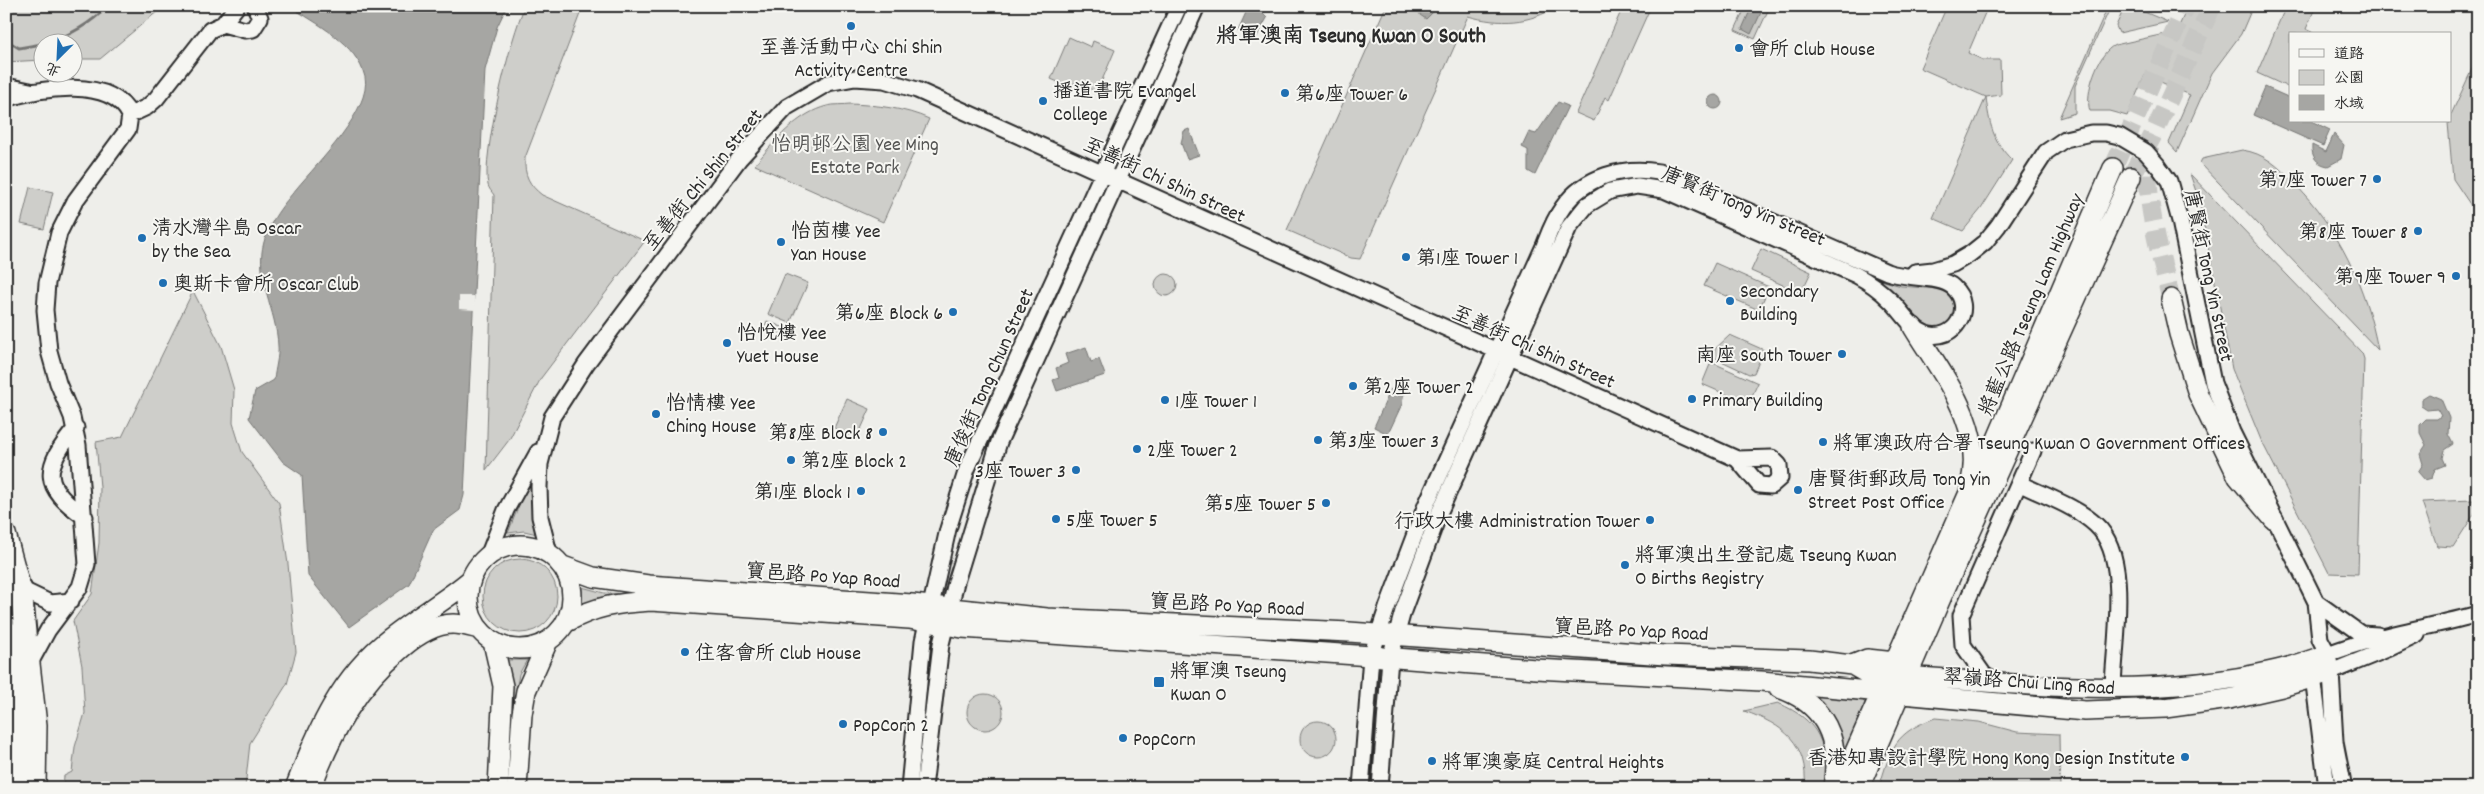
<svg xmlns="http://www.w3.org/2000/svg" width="2484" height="794" viewBox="0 0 2484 794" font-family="Dekko,'LXGW WenKai TC',sans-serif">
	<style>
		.green { fill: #cececa; stroke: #7c7c7a }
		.water { fill: #a6a6a3; stroke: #757573 }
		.pier { fill: #eeeeea }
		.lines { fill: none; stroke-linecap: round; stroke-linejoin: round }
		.stream { stroke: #757573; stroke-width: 3 }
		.major-tunnel { stroke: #c7c7c4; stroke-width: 19; stroke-dasharray: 19 9; stroke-linecap: butt }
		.minor-casing { stroke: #2b2b2b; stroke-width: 19 }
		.major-casing { stroke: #2b2b2b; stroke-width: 22 }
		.highway-casing { stroke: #2b2b2b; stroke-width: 25 }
		.minor { stroke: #f6f6f2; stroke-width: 15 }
		.major { stroke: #f6f6f2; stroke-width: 19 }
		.highway { stroke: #f6f6f2; stroke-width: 21 }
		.poi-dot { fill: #1f6fb2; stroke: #f6f6f2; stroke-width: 2 }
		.labels { text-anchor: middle; stroke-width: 4; stroke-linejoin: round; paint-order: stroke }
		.poi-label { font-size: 20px; fill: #2b2b2b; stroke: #f6f6f2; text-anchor: start }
		.park-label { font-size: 20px; fill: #545453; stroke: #f6f6f2 }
		.street-label { font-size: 20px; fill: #2b2b2b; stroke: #f6f6f2 }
		.quarter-label { font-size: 22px; font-weight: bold; fill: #2b2b2b; stroke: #f6f6f2 }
	</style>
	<rect width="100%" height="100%" fill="#eeeeea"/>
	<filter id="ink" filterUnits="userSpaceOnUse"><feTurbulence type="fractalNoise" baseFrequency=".02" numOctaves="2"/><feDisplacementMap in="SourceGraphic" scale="10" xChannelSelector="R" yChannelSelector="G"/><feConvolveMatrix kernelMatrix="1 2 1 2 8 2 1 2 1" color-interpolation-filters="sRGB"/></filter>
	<g filter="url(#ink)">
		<path class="green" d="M6,6H164L100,59H73L72,42H42V60L6,62Z
			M525,6H583L525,158C524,175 529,185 542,195L645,241L541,378L509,440L486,470L494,195C492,192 489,189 488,185C481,157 511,34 525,6Z
			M1386,6H1558C1529,24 1499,25 1468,16L1360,259L1351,258L1287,230Z
			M1617,6H1651L1609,100L1605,97L1594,121L1576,113L1622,9Z
			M1746,6H1770L1755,39L1735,30Z
			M1947,6H1988L1968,53L1983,60H2000L2001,95L1986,97C1989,123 1993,142 2012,160L1981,209L1963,231L1933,218L1986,97L1920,68Z
			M2108,6H2111L2075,86V113L2059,118Z
			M2125,6H2144L2142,11L2168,22L2119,33L2116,26Z
			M2188,6H2253L2241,34L2212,73L2177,152L2169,143L2190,95L2145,75L2127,116L2109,111H2090C2084,94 2098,52 2115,45L2169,33L2180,24Z
			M2286,6H2316L2306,29L2317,34H2290V88L2257,73Z
			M1069,37L1091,47L1093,41L1115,50L1097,92L1075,82L1072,88L1051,79Z
			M2478,56V216L2453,179L2448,123L2450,121V117Z
			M850,104C876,105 905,108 929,119L883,222L755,165C773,142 798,113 827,106C834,104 843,105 850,104Z
			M2242,150C2264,153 2278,166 2293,182C2339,229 2366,286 2378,350L2200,163L2202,159Z
			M2190,174L2362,353L2364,359L2358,574L2329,573L2261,440L2232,369L2199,200Z
			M30,187L53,192L44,229L21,224Z
			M1761,249L1811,272L1801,293L1751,271Z
			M1715,263L1769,287L1759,310L1704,286Z
			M785,274L808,283L790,323L768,314Z
			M1155 285a11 11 0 1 1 22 0a11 11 0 1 1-22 0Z
			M1871,277L1901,286L1938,289L1946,293L1953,301L1954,316L1949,325L1926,330Z
			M193,291L221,346L234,390L233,423L242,452L279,503L288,564L296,652L287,684L250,743L245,788H63L64,776L72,772L75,747L85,713L82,666L73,621L92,594L99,543L100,487L96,442L122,437Z
			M767,321L787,329L783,339L763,330Z
			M1730,335L1764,350L1754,373L1749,374L1713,357L1714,350Z
			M1711,362L1758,383L1748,404L1702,384Z
			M847,399L870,409L857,438L834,428Z
			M532,472L537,534L524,531L508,533Z
			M2473,500L2476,511L2453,547L2437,546L2422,502Z
			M483 596a37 37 0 1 1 74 0a37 37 0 1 1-74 0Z
			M582,587L604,593L635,594L582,606Z
			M505,660H527L519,674L513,707H509Z
			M1805,693L1862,700L1865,703L1843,754Z
			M967 712a18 18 0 1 1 36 0a18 18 0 1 1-36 0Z
			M1778,703C1820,721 1828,744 1825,788H1805C1808,743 1784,725 1744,711Z
			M1935,718L1979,722L2017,732L2059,734L2060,788H1879C1891,748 1894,733 1935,718Z
			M1300 739a18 18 0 1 1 36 0a18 18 0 1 1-36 0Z"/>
		<path class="water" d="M289,6H507L497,27L485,70L464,495L460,510L433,530L409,584L349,627L308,576L302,475L283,462L249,418L255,391L274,380C275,369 279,357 278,346C277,311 254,277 264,242C270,220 283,205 297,188C317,164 372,109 365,77C357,44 316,23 289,6Z
			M1249,6H1263L1262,13L1267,18L1256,38L1238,30Z
			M1420,6H1439L1426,19L1420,15Z
			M1752,6H1764L1751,34L1742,29Z
			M2265,87L2290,98V121H2311L2330,130L2323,146L2253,115Z
			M1708 102a7 7 0 1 1 14 0a7 7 0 1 1-14 0Z
			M1558,102L1568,106L1535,175L1528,171V150L1522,147L1529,132L1536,134Z
			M1189,129L1199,155L1187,159L1181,143L1184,131Z
			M2334,134L2344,145L2341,159L2328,166C2317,164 2311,157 2312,145L2326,152Z
			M1086,347L1091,362L1099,359L1105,375L1057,391L1053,380L1059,378L1056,368L1068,363L1065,354Z
			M1391,389L1404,391L1402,404L1388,434L1374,427Z
			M2429,394L2441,399L2449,418L2448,434L2453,444L2444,450L2442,458L2445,465L2435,469L2432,478L2425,480L2418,472L2423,464L2420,454L2426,445L2420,433V425L2426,419H2437L2441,416L2437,409L2427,410L2421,406V399Z"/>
		<path class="pier" d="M459,296H474V310L459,309Z"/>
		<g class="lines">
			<path class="stream" d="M6,40L19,48L42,44
				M48,42C72,35 90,24 108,6"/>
			<path class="major-tunnel" d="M2150,147C2141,189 2161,257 2171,299
				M2113,168L2186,6
				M2131,177L2152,137L2212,6"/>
			<defs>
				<path id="minor" d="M223,24L245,30L253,29L260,18L255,6
					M6,86L30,91
					M6,99C40,88 111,76 130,115
					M130,115L147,107L156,99L210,30L223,24L237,6
					M1915,272L1933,270L1953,264L1970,254L1985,242L1998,226L2046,152L2065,139L2091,133H2106L2119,136L2146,152L2159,167L2169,181L2180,221L2213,383L2232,432L2316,602L2320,639L2328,654L2331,672L2335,742L2344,788
					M76,428C42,468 41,487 85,517
					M2019,483C2044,496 2076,506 2096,525C2131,557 2114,643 2113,687
					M549,553L540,517L539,487L540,464L552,417L586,364L739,159L787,107L828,83L855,78L884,80L917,90L1737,459L1772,458L1779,465L1780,478L1771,486L1759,485L1737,459
					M489,554L506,510L538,452
					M21,589L50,603L71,601
					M2316,602L2361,634L2378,635
					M2328,654C2376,635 2428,628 2478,614
					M30,663L48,630L80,587L87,564L78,445L72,417L58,383L49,351L45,310L47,283L59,233L75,201L128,129L130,115
					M2312,668L2327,788
					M2331,672L2390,648L2417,635
					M1997,682L1984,675L1963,645L1961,615L2033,451
					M909,788L923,641L948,529L967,469L1179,6
					M924,788L941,644L956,582L999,442L1197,6
					M1361,788L1371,656L1387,608L1426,505L1544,246C1549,233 1554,219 1563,207C1585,176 1623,166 1659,172L1887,272C1905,279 1940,275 1953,287C1976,308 1954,343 1926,334C1910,328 1902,311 1890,300C1880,290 1869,282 1856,275L1664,190L1637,186L1610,191L1587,205L1569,227L1440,511L1403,611L1390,658L1380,788"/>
				<path id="major" d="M2171,299L2179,334L2198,394L2238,477L2274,520
					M1913,327C1942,375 1986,426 1970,486
					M6,534L21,589
					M468 597a52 52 0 1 1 104 0a52 52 0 1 1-104 0Z
					M563,566L593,577L648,585L912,604L1047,618L1349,632L1665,655L1809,660L1852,665L1866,673C2002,682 2142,702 2277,670C2294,666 2311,660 2328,654
					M567,622C596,606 618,603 651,601L909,619L962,628L1371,656L1536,669L1761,681L2085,711L2165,708L2229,699L2282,687L2331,672
					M493,642L503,686L498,788
					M29,655L37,725L36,788
					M1852,665L1867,659L1895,662
					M1779,688C1826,704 1841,740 1833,787
					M295,788C317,731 340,677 390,638C416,617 445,601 470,580
					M311,788C332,733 356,686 402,648C416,636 434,624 453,624C462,624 471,627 479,629
					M517,788L522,714L526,691L548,641
					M1839,788L1968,495L1987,462L2113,168
					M1859,788L1945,589L2131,177"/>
				<path id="highway" d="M6,631L11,680
					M17,788L20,695L26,643L21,589"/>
			</defs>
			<use href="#minor" class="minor-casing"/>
			<use href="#major" class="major-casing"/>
			<use href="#highway" class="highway-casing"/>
			<use href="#minor" class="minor"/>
			<use href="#major" class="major"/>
			<use href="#highway" class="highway"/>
		</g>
	</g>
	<g class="poi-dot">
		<circle cx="851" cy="26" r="5"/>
		<circle cx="1739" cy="48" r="5"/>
		<circle cx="1285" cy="93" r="5"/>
		<circle cx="1043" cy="101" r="5"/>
		<circle cx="2377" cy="179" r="5"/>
		<circle cx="2418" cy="231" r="5"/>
		<circle cx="142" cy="238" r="5"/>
		<circle cx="781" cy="242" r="5"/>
		<circle cx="1406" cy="257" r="5"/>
		<circle cx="2456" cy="276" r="5"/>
		<circle cx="163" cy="283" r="5"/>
		<circle cx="1730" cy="301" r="5"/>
		<circle cx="953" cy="312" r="5"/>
		<circle cx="727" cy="343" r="5"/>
		<circle cx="1842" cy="354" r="5"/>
		<circle cx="1353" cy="386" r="5"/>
		<circle cx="1692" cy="399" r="5"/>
		<circle cx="1165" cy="400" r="5"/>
		<circle cx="656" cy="414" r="5"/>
		<circle cx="883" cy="432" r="5"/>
		<circle cx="1318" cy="440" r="5"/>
		<circle cx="1823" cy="442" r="5"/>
		<circle cx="1137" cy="449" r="5"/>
		<circle cx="791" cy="460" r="5"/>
		<circle cx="1076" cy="470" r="5"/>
		<circle cx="1798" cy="490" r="5"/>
		<circle cx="861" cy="491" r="5"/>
		<circle cx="1326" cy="503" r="5"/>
		<circle cx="1056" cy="519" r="5"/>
		<circle cx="1650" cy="520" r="5"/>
		<circle cx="1625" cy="565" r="5"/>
		<circle cx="685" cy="652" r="5"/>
		<rect x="1153" y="676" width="12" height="12" rx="2.5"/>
		<circle cx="843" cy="724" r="5"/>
		<circle cx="1123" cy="738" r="5"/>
		<circle cx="2185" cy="757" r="5"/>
		<circle cx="1432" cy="761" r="5"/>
	</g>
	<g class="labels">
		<g class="poi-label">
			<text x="851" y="53" text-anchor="middle">至善活動中心 Chi Shin<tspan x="851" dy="23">Activity Centre</tspan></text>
			<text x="1749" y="55">會所 Club House</text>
			<text x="1053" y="97">播道書院 Evangel<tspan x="1053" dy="23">College</tspan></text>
			<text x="1295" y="100">第6座 Tower 6</text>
			<text x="2367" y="186" text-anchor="end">第7座 Tower 7</text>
			<text x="152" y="234">清水灣半島 Oscar<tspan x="152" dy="23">by the Sea</tspan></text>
			<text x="791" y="237">怡茵樓 Yee<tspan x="791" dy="23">Yan House</tspan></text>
			<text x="2408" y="238" text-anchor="end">第8座 Tower 8</text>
			<text x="1416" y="264">第1座 Tower 1</text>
			<text x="2446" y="283" text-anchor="end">第9座 Tower 9</text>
			<text x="173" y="290">奧斯卡會所 Oscar Club</text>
			<text x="1740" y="297">Secondary<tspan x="1740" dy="23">Building</tspan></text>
			<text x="943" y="319" text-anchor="end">第6座 Block 6</text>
			<text x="737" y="339">怡悅樓 Yee<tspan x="737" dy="23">Yuet House</tspan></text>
			<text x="1832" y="361" text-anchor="end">南座 South Tower</text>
			<text x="1363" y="393">第2座 Tower 2</text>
			<text x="1702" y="406">Primary Building</text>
			<text x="1175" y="407">1座 Tower 1</text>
			<text x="666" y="409">怡情樓 Yee<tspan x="666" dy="23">Ching House</tspan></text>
			<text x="873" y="439" text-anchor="end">第8座 Block 8</text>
			<text x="1328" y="447">第3座 Tower 3</text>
			<text x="1833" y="449">將軍澳政府合署 Tseung Kwan O Government Offices</text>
			<text x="1147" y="456">2座 Tower 2</text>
			<text x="801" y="467">第2座 Block 2</text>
			<text x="1066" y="477" text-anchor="end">3座 Tower 3</text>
			<text x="1808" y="485">唐賢街郵政局 Tong Yin<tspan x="1808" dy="23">Street Post Office</tspan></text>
			<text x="851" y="498" text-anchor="end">第1座 Block 1</text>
			<text x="1316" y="510" text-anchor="end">第5座 Tower 5</text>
			<text x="1066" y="526">5座 Tower 5</text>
			<text x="1640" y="527" text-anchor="end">行政大樓 Administration Tower</text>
			<text x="1635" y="561">將軍澳出生登記處 Tseung Kwan<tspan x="1635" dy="23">O Births Registry</tspan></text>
			<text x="695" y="659">住客會所 Club House</text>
			<text x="1170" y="677">將軍澳 Tseung<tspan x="1170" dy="23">Kwan O</tspan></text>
			<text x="853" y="731">PopCorn 2</text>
			<text x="1133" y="745">PopCorn</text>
			<text x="2175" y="764" text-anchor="end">香港知專設計學院 Hong Kong Design Institute</text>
			<text x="1442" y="768">將軍澳豪庭 Central Heights</text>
		</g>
		<g class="park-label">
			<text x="855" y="150">怡明邨公園 Yee Ming<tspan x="855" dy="23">Estate Park</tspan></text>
		</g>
		<g class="street-label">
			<text transform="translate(702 179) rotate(-51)" y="7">至善街 Chi Shin Street</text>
			<text transform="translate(1165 179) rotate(25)" y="7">至善街 Chi Shin Street</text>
			<text transform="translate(1744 205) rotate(23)" y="7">唐賢街 Tong Yin Street</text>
			<text transform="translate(2210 275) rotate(78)" y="7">唐賢街 Tong Yin Street</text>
			<text transform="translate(2030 304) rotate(-67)" y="7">將藍公路 Tseung Lam Highway</text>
			<text transform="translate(1534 346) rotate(24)" y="7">至善街 Chi Shin Street</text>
			<text transform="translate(988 377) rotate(-66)" y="7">唐俊街 Tong Chun Street</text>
			<text transform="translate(823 575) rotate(4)" y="7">寶邑路 Po Yap Road</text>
			<text transform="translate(1227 604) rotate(3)" y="7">寶邑路 Po Yap Road</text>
			<text transform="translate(1631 629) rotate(3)" y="7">寶邑路 Po Yap Road</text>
			<text transform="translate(2029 681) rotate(4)" y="7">翠嶺路 Chui Ling Road</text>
		</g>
		<g class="quarter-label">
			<text x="1351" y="42">將軍澳南 Tseung Kwan O South</text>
		</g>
	</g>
	<rect width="2484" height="794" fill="none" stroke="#f6f6f2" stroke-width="25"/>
	<rect x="12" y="12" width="2459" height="769" fill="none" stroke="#2b2b2b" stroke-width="2" filter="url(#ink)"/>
	<rect x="2289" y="32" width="162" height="90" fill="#f6f6f2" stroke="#a5a5a2"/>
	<rect x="2299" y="49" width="25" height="8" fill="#f6f6f2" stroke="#a5a5a2"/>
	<text x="2334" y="58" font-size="15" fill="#2b2b2b">道路</text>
	<rect x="2299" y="70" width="25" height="15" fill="#cececa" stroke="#a5a5a2"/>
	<text x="2334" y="82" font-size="15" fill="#2b2b2b">公園</text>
	<rect x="2299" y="95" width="25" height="15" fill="#a6a6a3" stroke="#a5a5a2"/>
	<text x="2334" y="108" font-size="15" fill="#2b2b2b">水域</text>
	<g transform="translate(58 58) rotate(204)"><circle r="24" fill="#f6f6f2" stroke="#a5a5a2"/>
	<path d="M0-4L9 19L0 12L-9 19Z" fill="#1f6fb2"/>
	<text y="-8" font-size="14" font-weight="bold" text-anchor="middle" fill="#2b2b2b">北</text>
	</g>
</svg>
